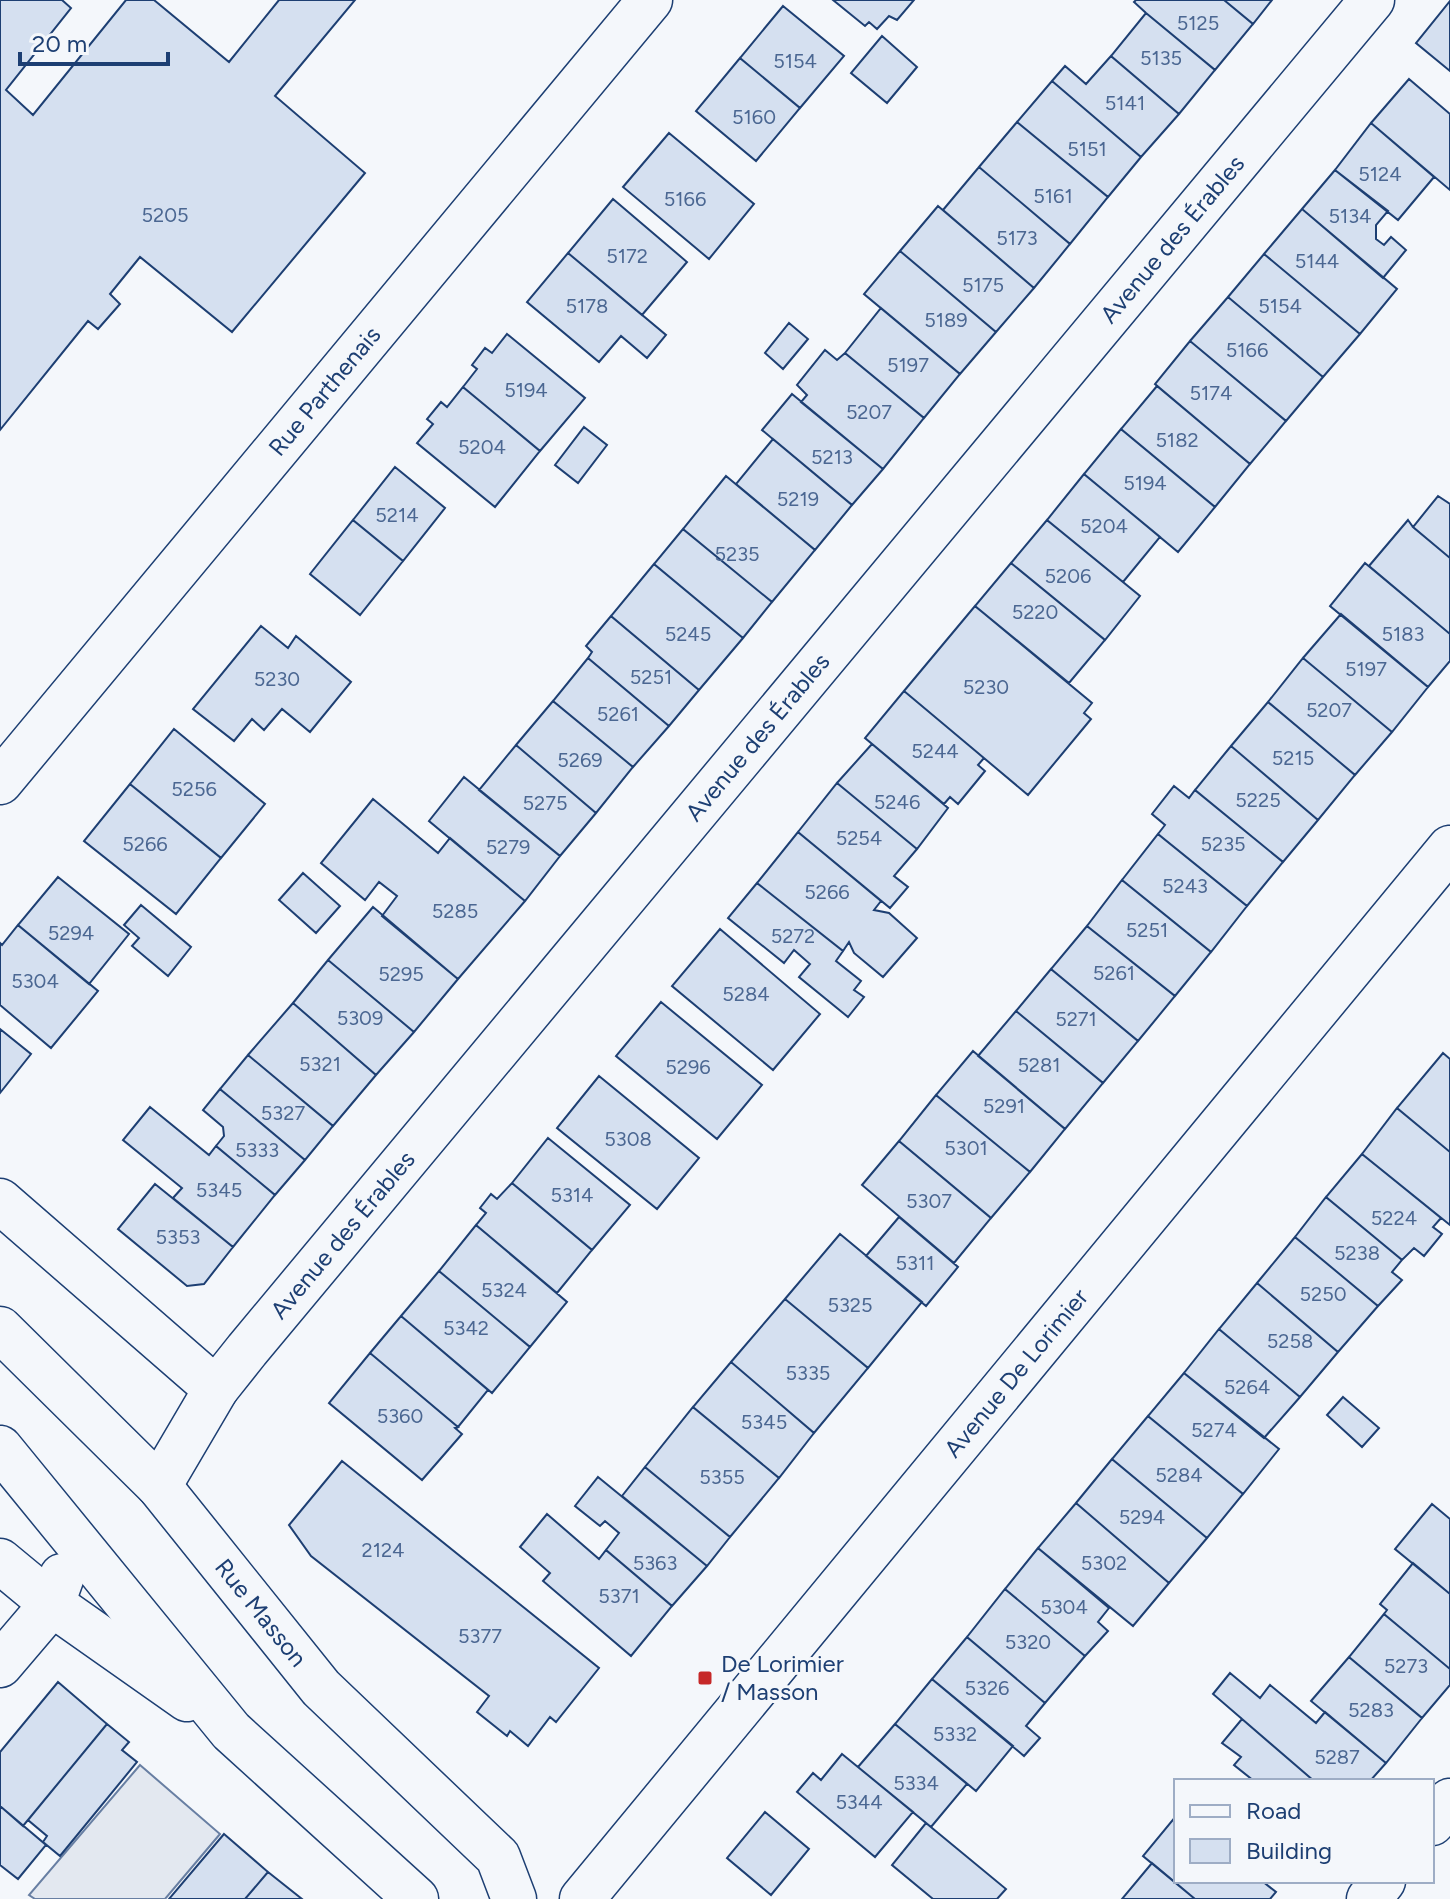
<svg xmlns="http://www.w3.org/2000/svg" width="1450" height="1899" viewBox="0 0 1450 1899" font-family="Figtree,sans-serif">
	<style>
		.parking { fill: #e3e8f0; stroke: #687fa3; stroke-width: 2 }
		.building { fill: #d5e0f0; stroke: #1d3f73; stroke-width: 2 }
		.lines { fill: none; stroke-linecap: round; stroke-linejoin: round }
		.minor-casing { stroke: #1d3f73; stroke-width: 47 }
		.major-casing { stroke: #1d3f73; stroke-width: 47 }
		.minor { stroke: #f4f7fb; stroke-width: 44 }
		.major { stroke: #f4f7fb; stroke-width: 44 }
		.poi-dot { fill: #c62828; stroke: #f4f7fb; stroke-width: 3 }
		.labels { text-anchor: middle; stroke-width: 6; stroke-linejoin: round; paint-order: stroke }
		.number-label { font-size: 20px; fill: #4b6792 }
		.street-label { font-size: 24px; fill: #1d3f73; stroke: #f4f7fb }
		.poi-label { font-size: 24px; fill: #1d3f73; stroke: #f4f7fb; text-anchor: start }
	</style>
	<rect width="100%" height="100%" fill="#f4f7fb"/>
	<path class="parking" d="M140,1765L220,1834L165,1899H35L29,1895Z"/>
	<path class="building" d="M0,0H62L71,8L6,90L33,115L126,0H154L229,62L279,0H355L275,96L365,173L232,332L140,257L110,294L120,304L98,329L88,321L0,430Z
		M833,0H914L897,20L889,16L877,29L869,22L865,26Z
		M1136,0H1224L1253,24L1215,70L1146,13L1134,2Z
		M1224,0H1272L1253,24Z
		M1450,1V71L1416,43Z
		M783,6L844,56L800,108L740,58Z
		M1146,13L1215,70L1179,114L1111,56Z
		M882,36L917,67L887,103L851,73Z
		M1111,56L1179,114L1141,157L1052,81L1065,66L1086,84Z
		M740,58L800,108L756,161L696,111Z
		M1409,79L1450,114V190L1371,123Z
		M1052,81L1141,157L1108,197L1017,122Z
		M1017,122L1108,197L1070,244L979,167Z
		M1371,123L1434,177L1398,220L1335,170Z
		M669,133L754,204L709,259L623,187Z
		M979,167L1070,244L1034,288L943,210Z
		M1335,170L1388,211L1376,225V239L1384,245L1391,237L1406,250L1383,278L1302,209Z
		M613,199L687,262L642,315L568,253Z
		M938,206L1034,288L996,332L900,251Z
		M1302,209L1397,289L1360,334L1264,254Z
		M900,251L996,332L960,374L864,294Z
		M568,253L666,335L647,358L621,336L599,362L527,302Z
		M1264,254L1360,334L1323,377L1228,297Z
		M1228,297L1323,377L1286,421L1190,341Z
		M881,308L960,374L924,418L845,353Z
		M789,323L808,339L783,369L765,353Z
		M507,334L585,398L540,451L463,387L477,369L472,365L485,348L492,353Z
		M1190,341L1286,421L1250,464L1155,384Z
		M825,350L837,360L845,353L924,418L883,469L801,402L807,395L797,385Z
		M1157,386L1250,464L1215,507L1121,429Z
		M463,387L540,451L495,507L417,443L433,424L427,419L441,402L447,407Z
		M792,394L883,469L852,505L762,430Z
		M584,427L607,445L578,483L555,465Z
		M1121,429L1215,507L1178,552L1084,474Z
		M773,439L852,505L815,550L736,484Z
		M395,467L445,508L403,561L353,520Z
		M1084,474L1160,537L1123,582L1047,520Z
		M726,476L815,550L772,602L683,529Z
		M1438,496L1450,504V558L1413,527Z
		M353,520L403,561L360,615L310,574Z
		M1047,520L1140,596L1105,640L1011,563Z
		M1408,520L1413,527L1450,558V634L1369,566Z
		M683,529L772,602L743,638L654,564Z
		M1011,563L1105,640L1069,683L975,606Z
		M1365,563L1450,634V661L1428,687L1330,606Z
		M654,564L743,638L699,690L611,616Z
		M975,606L1092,703L1084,713L1091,719L1028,795L904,691Z
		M1341,614L1428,687L1392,732L1303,658Z
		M611,616L699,690L669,726L588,658L592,652L586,646Z
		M261,626L288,648L296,636L351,682L310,732L282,709L264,730L252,719L234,741L193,709Z
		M588,658L669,726L633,767L553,701Z
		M1303,658L1392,732L1355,775L1268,702Z
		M904,691L984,758L978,765L985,771L958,804L950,797L944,804L865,738Z
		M553,701L633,767L596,813L516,745Z
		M1268,702L1355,775L1318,820L1231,746Z
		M174,729L265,804L221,858L130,784Z
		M872,744L948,808L917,849L837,783Z
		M516,745L596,813L560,856L479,790Z
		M1231,746L1318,820L1283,862L1195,790Z
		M464,777L560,856L525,901L429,821Z
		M837,783L917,849L894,876L908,887L890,908L798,832Z
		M130,784L221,858L176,914L84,841Z
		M1174,786L1189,798L1195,790L1283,862L1247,906L1158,834L1165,825L1152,814Z
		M373,799L438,853L450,838L525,901L458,979L382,916L397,896L379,882L365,900L321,863Z
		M798,832L881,901L874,910L889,913L917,938L883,977L854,953L849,942L843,951L757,883Z
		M1158,834L1247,906L1211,952L1122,880Z
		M303,873L340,906L316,933L279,900Z
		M58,877L129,934L89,984L18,925Z
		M1122,880L1211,952L1175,996L1087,926Z
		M757,883L843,951L836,961L861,981L854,990L864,997L848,1017L799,977L810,964L794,950L784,963L728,918Z
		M141,905L191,947L168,976L132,946L139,938L124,925Z
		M373,907L458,979L414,1032L328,960Z
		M18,925L98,991L51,1048L0,1005V943L2,945Z
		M1087,926L1175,996L1138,1041L1051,969Z
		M720,929L820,1014L773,1070L672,986Z
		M328,960L414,1032L376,1075L293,1003Z
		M1051,969L1138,1041L1103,1083L1016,1011Z
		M661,1002L762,1085L717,1139L616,1056Z
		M293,1003L376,1075L333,1126L248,1055Z
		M1016,1011L1103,1083L1065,1129L978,1056Z
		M0,1029L31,1054L0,1093Z
		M973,1051L1065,1129L1030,1172L936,1095Z
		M1443,1053L1450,1059V1152L1397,1108Z
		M248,1055L333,1126L305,1160L220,1089Z
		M599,1076L699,1158L657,1209L557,1128Z
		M220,1089L305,1160L275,1195L216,1146L224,1136L223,1127L203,1110Z
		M936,1095L1030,1172L991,1218L899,1141Z
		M150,1107L209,1155L216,1146L275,1195L233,1247L173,1198L182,1188L123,1140Z
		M1397,1108L1450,1152V1225L1362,1154Z
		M548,1138L630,1205L592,1250L512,1183Z
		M899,1141L991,1218L954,1263L862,1185Z
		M1362,1154L1441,1218L1433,1227L1442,1234L1424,1256L1414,1248L1402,1260L1326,1197Z
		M512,1183L592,1250L557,1293L476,1225L486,1213L480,1208L491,1194L497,1199Z
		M155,1184L233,1247L204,1284L187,1286L118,1229Z
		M1326,1197L1402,1260L1392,1272L1402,1280L1378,1306L1295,1237Z
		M899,1217L958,1267L926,1306L866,1256Z
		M476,1225L567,1302L530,1347L439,1271Z
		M840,1234L922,1302L868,1368L785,1299Z
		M1295,1237L1378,1306L1338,1352L1257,1283Z
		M439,1271L530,1347L492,1393L401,1316Z
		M1257,1283L1338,1352L1300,1397L1219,1329Z
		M785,1299L868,1368L814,1433L731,1362Z
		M401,1316L488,1390L458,1427L370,1353Z
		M1219,1329L1300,1397L1264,1438L1184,1373Z
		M370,1353L458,1427L455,1428L462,1434L422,1480L329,1403Z
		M731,1362L814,1433L779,1478L693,1407Z
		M1184,1373L1279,1449L1243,1494L1148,1416Z
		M1343,1397L1379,1428L1362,1447L1327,1415Z
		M693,1407L779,1478L730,1537L645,1467Z
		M1148,1416L1243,1494L1207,1538L1112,1459Z
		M1112,1459L1207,1538L1169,1583L1076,1503Z
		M342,1461L599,1668L556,1722L550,1717L528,1746L510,1731L507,1736L477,1712L489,1696L311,1556L289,1525Z
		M645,1467L730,1537L707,1566L622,1496Z
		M598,1477L707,1566L672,1606L606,1550L619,1533L605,1521L600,1526L575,1506Z
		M1076,1503L1169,1583L1133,1626L1038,1548Z
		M1432,1504L1450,1519V1594L1395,1549Z
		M547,1514L599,1559L606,1550L672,1606L631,1656L543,1581L550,1573L520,1547Z
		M1038,1548L1109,1608L1098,1622L1108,1631L1085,1656L1005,1589Z
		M1413,1563L1450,1594V1669L1384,1614L1387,1610L1380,1604Z
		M1005,1589L1085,1656L1045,1703L967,1637Z
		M1384,1614L1450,1669V1685L1422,1718L1349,1657Z
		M967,1637L1045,1703L1026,1726L1040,1738L1024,1756L932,1679Z
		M1349,1657L1422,1718L1386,1763L1311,1701Z
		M1230,1673L1260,1698L1270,1685L1316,1723L1325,1712L1386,1763L1370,1781H1314L1213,1694Z
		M932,1679L1013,1746L976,1791L895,1724Z
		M58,1682L107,1724L23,1826L0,1806V1752Z
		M1242,1719L1314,1781H1254L1234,1765L1241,1757L1222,1743Z
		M107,1724L129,1742L122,1750L137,1762L60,1856L43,1842L47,1836L28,1820Z
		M895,1724L967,1784L931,1827L858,1767Z
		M842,1754L913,1812L875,1857L797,1792L813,1773L821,1780Z
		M0,1806L46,1845L18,1879L0,1865Z
		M765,1812L809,1849L771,1895L727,1858Z
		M1176,1816V1881H1262L1276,1892L1270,1899H1195L1143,1856Z
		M926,1823L1006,1889L997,1899H933L892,1865Z
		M224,1834L268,1872L245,1899H169Z
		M1152,1863L1195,1899H1122Z
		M268,1872L302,1899H245Z"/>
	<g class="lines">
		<defs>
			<g id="minor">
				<path id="s1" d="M0,782L650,0"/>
				<path d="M0,1201L216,1389"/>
				<path id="s2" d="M0,1329L159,1486L321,1688L498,1857L514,1899"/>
				<path d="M0,1448L231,1731L416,1899"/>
				<path id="s3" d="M159,1486L216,1389L247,1350L1372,0"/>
				<path d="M0,1561L52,1604L187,1699"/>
				<path d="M0,1665L52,1604L62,1576"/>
				<path d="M1432,1823L1450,1801"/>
				<path d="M1369,1899L1383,1881"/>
			</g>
			<g id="major">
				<path id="s4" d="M582,1899L1450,848"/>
			</g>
		</defs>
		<use href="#minor" class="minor-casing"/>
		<use href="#major" class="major-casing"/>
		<use href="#minor" class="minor"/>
		<use href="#major" class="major"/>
	</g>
	<rect class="poi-dot" x="697" y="1670" width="16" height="16" rx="4"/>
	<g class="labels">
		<g class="number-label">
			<text x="1198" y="30">5125</text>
			<text x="1161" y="65">5135</text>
			<text x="795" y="68">5154</text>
			<text x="1125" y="110">5141</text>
			<text x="754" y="124">5160</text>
			<text x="1087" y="156">5151</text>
			<text x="1380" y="181">5124</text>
			<text x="1053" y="203">5161</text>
			<text x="685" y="206">5166</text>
			<text x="165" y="222">5205</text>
			<text x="1350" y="223">5134</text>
			<text x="1017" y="245">5173</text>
			<text x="627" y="263">5172</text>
			<text x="1317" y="268">5144</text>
			<text x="983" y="292">5175</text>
			<text x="587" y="313">5178</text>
			<text x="1280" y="313">5154</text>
			<text x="946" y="327">5189</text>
			<text x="1247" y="357">5166</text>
			<text x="908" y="372">5197</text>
			<text x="526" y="397">5194</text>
			<text x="1211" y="400">5174</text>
			<text x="869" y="419">5207</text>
			<text x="1177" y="447">5182</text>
			<text x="482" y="454">5204</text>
			<text x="832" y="464">5213</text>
			<text x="1145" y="490">5194</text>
			<text x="798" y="506">5219</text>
			<text x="397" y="522">5214</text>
			<text x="1104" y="533">5204</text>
			<text x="737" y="561">5235</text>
			<text x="1068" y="583">5206</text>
			<text x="1035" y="619">5220</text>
			<text x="688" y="641">5245</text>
			<text x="1403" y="641">5183</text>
			<text x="1366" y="676">5197</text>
			<text x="651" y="684">5251</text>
			<text x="277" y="686">5230</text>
			<text x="986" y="694">5230</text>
			<text x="1329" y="717">5207</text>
			<text x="618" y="721">5261</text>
			<text x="935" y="758">5244</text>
			<text x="1293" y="765">5215</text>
			<text x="580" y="767">5269</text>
			<text x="194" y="796">5256</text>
			<text x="1258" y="807">5225</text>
			<text x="897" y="809">5246</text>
			<text x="545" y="810">5275</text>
			<text x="859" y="845">5254</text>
			<text x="145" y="851">5266</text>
			<text x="1223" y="851">5235</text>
			<text x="508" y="854">5279</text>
			<text x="1185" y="893">5243</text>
			<text x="827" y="899">5266</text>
			<text x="455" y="918">5285</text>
			<text x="1147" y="937">5251</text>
			<text x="71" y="940">5294</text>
			<text x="793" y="943">5272</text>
			<text x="1114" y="980">5261</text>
			<text x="401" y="981">5295</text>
			<text x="35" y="988">5304</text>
			<text x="746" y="1001">5284</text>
			<text x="360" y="1025">5309</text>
			<text x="1076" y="1026">5271</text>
			<text x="320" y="1071">5321</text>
			<text x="1039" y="1072">5281</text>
			<text x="688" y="1074">5296</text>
			<text x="1004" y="1113">5291</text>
			<text x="283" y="1120">5327</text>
			<text x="628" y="1146">5308</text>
			<text x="966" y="1155">5301</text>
			<text x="257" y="1157">5333</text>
			<text x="219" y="1197">5345</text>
			<text x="572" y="1202">5314</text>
			<text x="929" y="1208">5307</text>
			<text x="1394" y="1225">5224</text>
			<text x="178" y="1244">5353</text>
			<text x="1357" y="1260">5238</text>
			<text x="915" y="1270">5311</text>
			<text x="504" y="1297">5324</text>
			<text x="1323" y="1301">5250</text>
			<text x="850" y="1312">5325</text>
			<text x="466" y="1335">5342</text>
			<text x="1290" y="1348">5258</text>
			<text x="808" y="1380">5335</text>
			<text x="1247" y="1394">5264</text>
			<text x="400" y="1423">5360</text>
			<text x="764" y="1429">5345</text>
			<text x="1214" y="1437">5274</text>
			<text x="1179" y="1482">5284</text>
			<text x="722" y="1484">5355</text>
			<text x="1142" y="1524">5294</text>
			<text x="383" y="1557">2124</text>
			<text x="655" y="1570">5363</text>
			<text x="1104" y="1570">5302</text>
			<text x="619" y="1603">5371</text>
			<text x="1064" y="1614">5304</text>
			<text x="480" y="1643">5377</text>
			<text x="1028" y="1649">5320</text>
			<text x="1406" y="1673">5273</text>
			<text x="987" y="1695">5326</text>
			<text x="1371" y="1717">5283</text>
			<text x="955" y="1741">5332</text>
			<text x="1337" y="1764">5287</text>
			<text x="916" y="1790">5334</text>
			<text x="859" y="1809">5344</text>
		</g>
		<g class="street-label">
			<text dy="8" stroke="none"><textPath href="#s3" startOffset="1608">Avenue des Érables</textPath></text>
			<text dy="8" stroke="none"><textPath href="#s1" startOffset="508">Rue Parthenais</textPath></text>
			<text dy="8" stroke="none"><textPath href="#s3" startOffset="960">Avenue des Érables</textPath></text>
			<text dy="8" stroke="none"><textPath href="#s3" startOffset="312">Avenue des Érables</textPath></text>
			<text dy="8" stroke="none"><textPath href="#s4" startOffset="682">Avenue De Lorimier</textPath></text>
			<text dy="8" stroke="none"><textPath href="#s2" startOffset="386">Rue Masson</textPath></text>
		</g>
		<g class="poi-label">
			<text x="721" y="1672">De Lorimier<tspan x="721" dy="28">/ Masson</tspan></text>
		</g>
	</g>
	<rect x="1174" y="1779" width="260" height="104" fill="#f4f7fb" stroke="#9eadc5" stroke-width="2"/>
	<rect x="1190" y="1805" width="40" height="12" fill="#f4f7fb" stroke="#9eadc5" stroke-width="2"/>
	<text x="1246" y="1819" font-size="24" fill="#1d3f73">Road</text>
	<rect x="1190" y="1839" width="40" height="24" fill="#d5e0f0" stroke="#9eadc5" stroke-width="2"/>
	<text x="1246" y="1859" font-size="24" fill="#1d3f73">Building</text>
	<path d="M20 52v12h148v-12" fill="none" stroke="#1d3f73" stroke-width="4"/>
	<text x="32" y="52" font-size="24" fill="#1d3f73" stroke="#f4f7fb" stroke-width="6" paint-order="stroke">20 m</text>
</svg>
